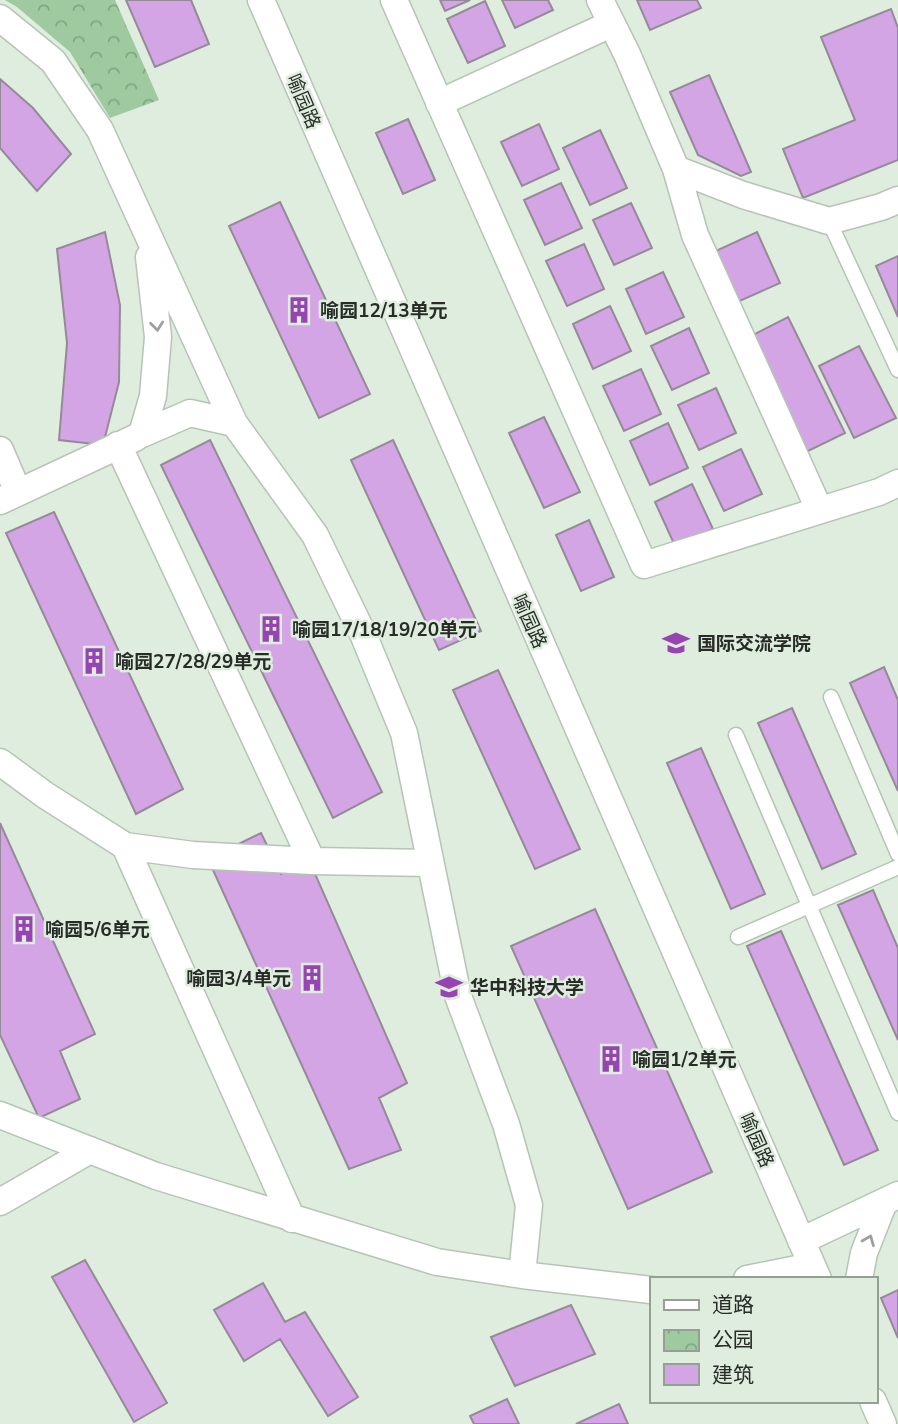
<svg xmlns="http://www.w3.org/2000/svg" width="898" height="1424" viewBox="0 0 898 1424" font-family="'Nunito Sans','Noto Sans SC',sans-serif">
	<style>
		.park { fill: url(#park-crowns) }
		.building { fill: #d4a5e5; stroke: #958a98; stroke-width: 2 }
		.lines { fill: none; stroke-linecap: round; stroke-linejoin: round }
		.service-casing { stroke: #b6c4b6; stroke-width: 17 }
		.minor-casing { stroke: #b6c4b6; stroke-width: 29 }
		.service { stroke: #fff; stroke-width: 14 }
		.minor { stroke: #fff; stroke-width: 26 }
		.oneway { stroke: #9ea09e }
		.labels { text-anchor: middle; stroke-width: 5; stroke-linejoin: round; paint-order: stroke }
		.street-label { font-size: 19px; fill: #272c27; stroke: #dfeddf }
		.poi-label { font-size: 19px; font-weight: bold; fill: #272c27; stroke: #dfeddf; text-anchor: start }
	</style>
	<defs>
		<pattern id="park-crowns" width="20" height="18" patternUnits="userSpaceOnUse" patternTransform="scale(1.75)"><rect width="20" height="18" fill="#9fcaa0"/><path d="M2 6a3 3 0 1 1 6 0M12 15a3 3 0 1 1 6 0" fill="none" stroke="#82a482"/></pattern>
	</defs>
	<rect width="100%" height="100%" fill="#dfeddf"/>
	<path class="park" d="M5,0H115L159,100L110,118L70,52L17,7Z"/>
	<path class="building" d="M126,0H191L209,44L155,67Z
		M440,0H470L445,11Z
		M502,0H548L553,10L515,28Z
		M637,0H697L701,8L650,30Z
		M485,1L505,46L468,63L447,19Z
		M891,9L898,28V160L803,198L783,149L855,120L821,37Z
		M709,75L751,172L741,176L698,155L670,92Z
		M0,79L33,108L71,154L37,191L0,148Z
		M408,119L435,180L403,194L376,133Z
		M539,124L559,169L522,186L501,142Z
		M600,130L627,188L590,205L563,148Z
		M561,183L582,228L545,245L524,200Z
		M280,202L370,394L319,418L229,226Z
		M631,203L652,248L614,265L593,220Z
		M105,232L120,305L119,382L103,445L59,440L67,343L57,249Z
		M757,232L780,283L717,311L694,261Z
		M584,244L604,289L567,306L546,261Z
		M898,256V317L876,266Z
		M663,272L684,317L646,334L626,289Z
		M610,306L631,351L593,369L573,324Z
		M788,317L845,433L804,453L747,338Z
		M689,328L709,373L672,390L651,346Z
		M859,346L896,418L854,438L819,366Z
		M641,369L661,414L624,431L603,386Z
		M716,388L736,433L699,450L678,405Z
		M544,417L580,492L544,508L509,433Z
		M668,423L688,468L650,485L630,441Z
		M210,440L382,792L333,818L161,465Z
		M393,440L481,631L439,650L351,460Z
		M741,449L762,494L724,511L703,467Z
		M692,484L713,529L675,546L655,502Z
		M54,512L183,789L136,814L6,533Z
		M589,520L614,577L581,591L556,535Z
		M884,667L898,700V791L850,683Z
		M498,670L580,849L535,869L453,690Z
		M792,708L856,854L822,869L758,723Z
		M701,748L765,894L731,909L667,763Z
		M0,823L95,1034L60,1051L80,1099L39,1118L0,1035Z
		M261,833L281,874L309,860L407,1083L379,1098L401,1150L349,1169L208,859Z
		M873,890L898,948V1040L838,905Z
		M595,909L712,1172L628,1209L511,946Z
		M781,931L878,1150L844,1165L747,946Z
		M85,1260L167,1403L134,1422L52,1277Z
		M263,1283L285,1322L305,1312L358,1397L328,1416L280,1339L244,1361L214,1310Z
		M898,1290V1338L881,1298Z
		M571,1305L595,1354L515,1386L491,1337Z
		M507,1399L519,1424H474L470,1416Z
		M619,1404L628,1424H576Z"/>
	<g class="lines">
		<defs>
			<path id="service" d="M829,221L898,370
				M831,697L898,854
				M736,735L898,1113
				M738,937L898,867"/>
			<path id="minor" d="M261,0L818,1279
				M394,0L644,565L879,492L898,483
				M600,0L627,54L676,169L695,235L819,509
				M0,18L53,61L100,130L234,423L315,535L363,634L404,733L458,996L506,1124L529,1205L522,1275
				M439,103L611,24
				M676,169L743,195L829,221L881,207L898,200
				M149,257L158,337L153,396L142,434L190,413L234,423
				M118,445L312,861
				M0,450L18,492
				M0,501L135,438
				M0,762L45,795L125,846L193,855L312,861L430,863
				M125,846L292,1219
				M0,1115L156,1176L437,1262L522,1275L651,1290
				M0,1202L90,1150
				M801,1241L898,1195
				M747,1279L812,1266
				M859,1279L864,1253L884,1202
				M873,1401L883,1424"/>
		</defs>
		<use href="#service" class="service-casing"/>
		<use href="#minor" class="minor-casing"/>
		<use href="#service" class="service"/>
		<use href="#minor" class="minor"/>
	</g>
	<defs><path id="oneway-chevron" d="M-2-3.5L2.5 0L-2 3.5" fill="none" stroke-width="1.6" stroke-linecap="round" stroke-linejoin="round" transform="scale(1.75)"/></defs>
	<g class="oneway">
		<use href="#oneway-chevron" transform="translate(157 326) rotate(84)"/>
		<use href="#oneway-chevron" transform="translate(869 1240) rotate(-68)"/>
	</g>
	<defs>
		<symbol id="building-bare" viewBox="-9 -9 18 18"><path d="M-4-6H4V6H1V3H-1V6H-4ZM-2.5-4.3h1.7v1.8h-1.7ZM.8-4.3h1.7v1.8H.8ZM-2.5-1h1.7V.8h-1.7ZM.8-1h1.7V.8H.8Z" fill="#9744b3" stroke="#dfeddf" stroke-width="2.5" paint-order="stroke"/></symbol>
		<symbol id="university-bare" viewBox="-9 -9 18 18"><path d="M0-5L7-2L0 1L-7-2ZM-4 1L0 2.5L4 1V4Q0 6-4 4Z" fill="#9744b3" stroke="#dfeddf" stroke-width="2.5" paint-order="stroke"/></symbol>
	</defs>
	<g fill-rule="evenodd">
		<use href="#building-bare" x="280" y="291" width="38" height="38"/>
		<use href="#building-bare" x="252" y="610" width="38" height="38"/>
		<use href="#university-bare" x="657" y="624" width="38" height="38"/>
		<use href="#building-bare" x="75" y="642" width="38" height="38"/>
		<use href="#building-bare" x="5" y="910" width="38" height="38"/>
		<use href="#building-bare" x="293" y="959" width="38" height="38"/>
		<use href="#university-bare" x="430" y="968" width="38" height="38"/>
		<use href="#building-bare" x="592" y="1040" width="38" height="38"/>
	</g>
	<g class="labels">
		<g class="street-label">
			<text transform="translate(304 101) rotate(67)" y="7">喻园路</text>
			<text transform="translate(530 621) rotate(66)" y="7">喻园路</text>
			<text transform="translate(757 1140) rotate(66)" y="7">喻园路</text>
		</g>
		<g class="poi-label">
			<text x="320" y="317">喻园12/13单元</text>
			<text x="292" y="636">喻园17/18/19/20单元</text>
			<text x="697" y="650">国际交流学院</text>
			<text x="115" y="668">喻园27/28/29单元</text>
			<text x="45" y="936">喻园5/6单元</text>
			<text x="291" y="985" text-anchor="end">喻园3/4单元</text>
			<text x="470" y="994">华中科技大学</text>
			<text x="632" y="1066">喻园1/2单元</text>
		</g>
	</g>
	<rect x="650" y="1277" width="228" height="126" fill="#dfeddf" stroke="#95a095" stroke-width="2"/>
	<rect x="664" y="1300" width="35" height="10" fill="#ffffff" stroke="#95a095" stroke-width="2"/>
	<text x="712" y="1312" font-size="21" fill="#272c27">道路</text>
	<rect x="664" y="1330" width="35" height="21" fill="url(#park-crowns)" stroke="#95a095" stroke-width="2"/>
	<text x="712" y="1347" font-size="21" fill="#272c27">公园</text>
	<rect x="664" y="1364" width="35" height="21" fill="#d4a5e5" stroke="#95a095" stroke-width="2"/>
	<text x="712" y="1382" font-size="21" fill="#272c27">建筑</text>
</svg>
